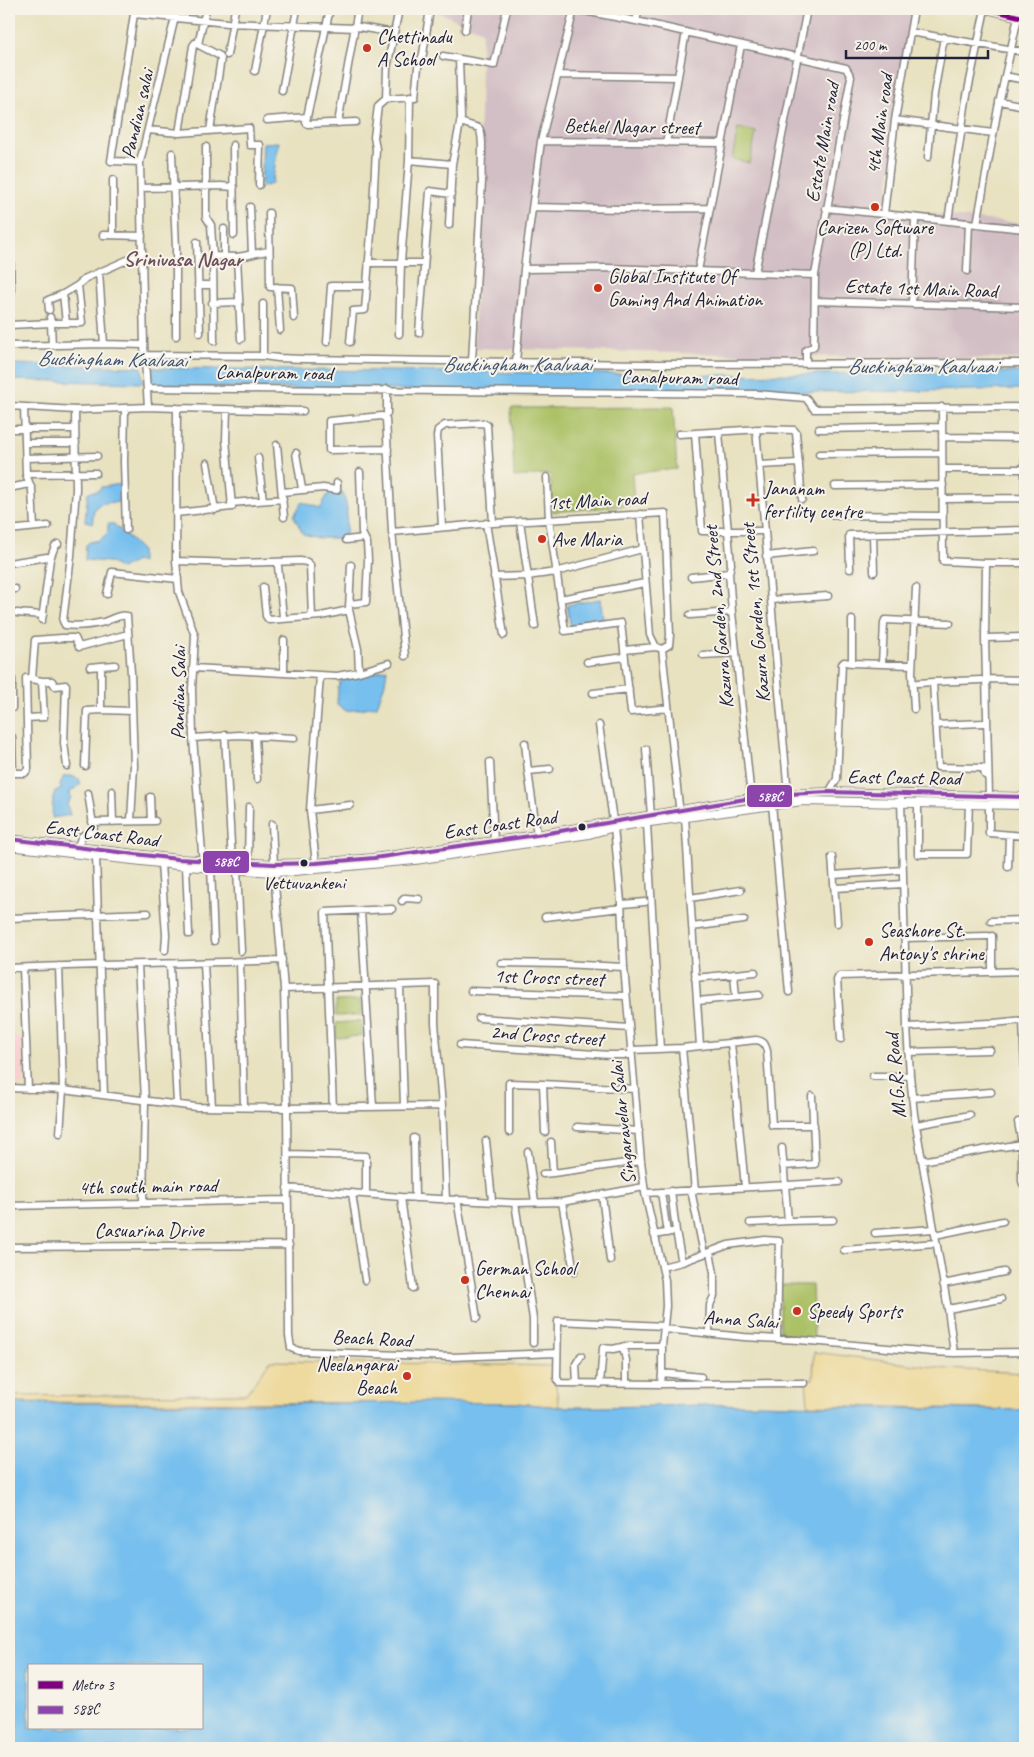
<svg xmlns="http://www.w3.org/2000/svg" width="1034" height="1757" viewBox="0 0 1034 1757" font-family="Caveat,sans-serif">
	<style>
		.built { fill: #f7d0cf }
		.industrial { fill: #d2bec5 }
		.green { fill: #acc166; stroke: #677250 }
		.sand { fill: #eeda9e; stroke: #887e6c }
		.water { fill: #76bfee; stroke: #4c7094; fill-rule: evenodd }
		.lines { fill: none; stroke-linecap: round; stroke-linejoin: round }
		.minor-casing { stroke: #85827e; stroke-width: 9 }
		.major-casing { stroke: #85827e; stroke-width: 10 }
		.minor { stroke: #fff; stroke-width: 6 }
		.major { stroke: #fff; stroke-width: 8 }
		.bus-1-casing { stroke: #f7f3e8; stroke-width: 8 }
		.bus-1 { stroke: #8e44ad; stroke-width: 4 }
		.metro-1-casing { stroke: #f7f3e8; stroke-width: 9 }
		.metro-1 { stroke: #800080; stroke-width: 5 }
		.poi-dot { fill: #c8321e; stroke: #f7f3e8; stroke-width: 2 }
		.bus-dot { fill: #22223b; stroke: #f7f3e8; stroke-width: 2 }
		.labels { text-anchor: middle; stroke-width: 4; stroke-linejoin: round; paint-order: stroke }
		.bus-label { font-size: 19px; fill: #22223b; stroke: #f7f3e8 }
		.poi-label { font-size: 20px; fill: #22223b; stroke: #f7f3e8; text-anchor: start }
		.street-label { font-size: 20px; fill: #22223b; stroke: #f7f3e8 }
		.neighbourhood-label { font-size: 21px; font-weight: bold; fill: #6c505d; stroke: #f7f3e8 }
		.water-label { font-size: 21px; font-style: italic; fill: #3b5171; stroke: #f7f3e8 }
		.line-badge { stroke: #f7f3e8; stroke-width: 2 }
		.badge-label { font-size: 14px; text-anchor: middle; font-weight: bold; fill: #fff }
	</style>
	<rect width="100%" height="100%" fill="#f7f3e8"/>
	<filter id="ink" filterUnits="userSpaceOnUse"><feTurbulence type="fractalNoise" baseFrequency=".02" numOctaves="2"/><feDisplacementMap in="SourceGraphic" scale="10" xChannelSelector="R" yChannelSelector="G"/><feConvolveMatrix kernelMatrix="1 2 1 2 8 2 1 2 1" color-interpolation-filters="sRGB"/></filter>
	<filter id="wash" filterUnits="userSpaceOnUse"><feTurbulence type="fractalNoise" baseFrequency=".0096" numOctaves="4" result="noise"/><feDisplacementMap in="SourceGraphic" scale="20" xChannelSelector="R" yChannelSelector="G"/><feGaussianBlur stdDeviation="1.12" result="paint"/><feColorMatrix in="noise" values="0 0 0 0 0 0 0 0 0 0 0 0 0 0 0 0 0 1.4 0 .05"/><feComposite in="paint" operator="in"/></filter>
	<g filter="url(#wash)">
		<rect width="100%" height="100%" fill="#e8e2c1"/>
		<path class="built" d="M23,1037L25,1085H9V1038Z"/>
		<path class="industrial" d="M431,9H913L885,209L1025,224V359L798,356L474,348L482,31Z"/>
		<path class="green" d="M738,128L756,132L750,163L732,159Z
			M673,407L677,469L632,473L634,505L553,512L550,474L514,477L511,408Z
			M360,1000L361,1015L336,1016V1001Z
			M361,1021V1036L337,1038L336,1023Z
			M780,1285H812L814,1339L780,1337Z"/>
		<path class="sand" d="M814,1352L948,1369L1025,1373V1410L808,1405L806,1379H813Z
			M270,1361L553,1366L559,1407L517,1403L9,1402V1396L246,1394Z"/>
		<path class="water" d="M279,142L272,184L261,187L263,143Z
			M9,364L142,367L143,383L9,380Z
			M150,368L703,375L1025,372V389C734,396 442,390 150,387Z
			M122,484V496L120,502C103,503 91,501 93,523L85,521L88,492L98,491L101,487Z
			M330,491L343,493L347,508L346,538H319L303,534L294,516L302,502L320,508Z
			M108,524H114L141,550V563L136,561L121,569L109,562L85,560L86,545L90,542L100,540L108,532Z
			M600,599L604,622L571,628L567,605Z
			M387,669L385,683L377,706L346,711L337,704L338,688L341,680Z
			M64,776H71L79,779L81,784L70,792L71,798L67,804L70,815L52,818L53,798L55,791L61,790L60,785Z
			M422,1402L517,1403L559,1407H597L758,1404L896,1408L1025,1410V1748H9V1403L271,1404ZM29,1666H201V1728H29Z"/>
	</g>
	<g filter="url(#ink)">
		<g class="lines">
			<defs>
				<path id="minor" d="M574,9L636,21L639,9
					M984,9L1025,19
					M636,21L846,68L851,77L815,275L814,346L806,350V364
					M465,30L468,9
					M910,32L1025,52
					M198,44L206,9
					M227,55L235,9
					M443,56L494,65L507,9
					M255,71L267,9
					M558,75L678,77
					M1005,76L1025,80
					M282,91L297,9
					M386,99L387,68L399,9
					M999,101L1025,106
					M307,117L306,122L307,124L356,122
					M267,120L307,117L329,13
					M895,120L993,133
					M460,122L479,128C485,138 480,168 482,181L472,361
					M338,123L358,9
					M148,130L179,133L249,128L250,145H260L259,185
					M179,133L193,46L195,43L220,56L221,58L210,131
					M541,141L722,143
					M666,143L686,32
					M233,145L234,235
					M206,147V217L211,225L213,256L214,341
					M172,153L176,248V336
					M928,157L934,94L944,37
					M409,160L452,164
					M140,162L111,161L134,14L228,23L355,28L359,27L394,33
					M113,180V235
					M141,188L221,186L234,187
					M250,207L252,254
					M533,207L622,209L710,208
					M826,208L1025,229
					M269,213L270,287L292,288L294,318
					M884,214L895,120L914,9
					M948,221L966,100L985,9
					M9,222L11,294L9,297
					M977,224L998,108L1018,17
					M449,225L452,164L461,118L459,59
					M103,235L142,236
					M197,242L200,333
					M213,256L237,257L241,339
					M224,257V229
					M237,257C248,256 258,252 269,251
					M368,263H424
					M524,269L606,268L815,275
					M698,271L741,45
					M967,271L969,223
					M99,272L104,344
					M755,273L807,9
					M198,285H213
					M277,287L280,330
					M63,294L66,323
					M816,301L1025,307
					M212,303L239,302
					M263,304V356
					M912,304L915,218
					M49,310L48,300L63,294L78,285L86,278L143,253
					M50,317L51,323H82L78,285
					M9,325L51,323L52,346
					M419,333L430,191L451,194
					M399,334L401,262L409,160L410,97
					M327,342L331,286H367
					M350,342L353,311L365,310L373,208L376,149L374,137L378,106L386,99L415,97L418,67L423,54L430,9
					M9,346L104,344L144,345
					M144,355L263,356L278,358L303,359L644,364L1025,363
					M516,362L524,269L541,141L574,9
					M147,388L757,394L806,398L814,409L1025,407
					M387,389V413
					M9,406L75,410L148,407L177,408L176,561L179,592L195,636L192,689L193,738L203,865
					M24,407L26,474L32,490L34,527
					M148,407L144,345L140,162L177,9
					M942,407L943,561L986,563
					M1025,407V427
					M177,408L303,411
					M125,409L124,462L126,530
					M75,410L76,489L71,556L63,621L65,625C78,627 91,625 104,622C112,619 120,614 127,616L131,673L134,766L131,821
					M9,429H75
					M756,429L788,794
					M819,429L942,427
					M719,433L731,564L729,573L732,612L751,798
					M679,434L695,433
					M942,437L1025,438
					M25,443H76
					M277,445L284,517
					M1025,446V523
					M388,449L329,450V421L382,416L386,419L392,532L405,656
					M296,453L302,489
					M819,454L942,453
					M26,458L97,456
					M258,458L263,500
					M207,463L215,510
					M759,465L799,463
					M943,469H1025
					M26,474L96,473
					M547,477L549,519L565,631L621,623L631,712L668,708
					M835,486L943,485
					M9,488L29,484
					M282,492L323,488L337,490V483
					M943,499L1025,498
					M231,503L283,499
					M176,513L232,507L226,440L227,409
					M640,514L650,635L656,647L662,649L680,815
					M833,515L943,516
					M520,521L535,626
					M486,523L504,635
					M442,527L437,436L438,430L445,425L483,423L487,425L493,523
					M9,530L48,526
					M764,531H702L695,433L761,429L794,430L796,433L802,499
					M392,532L493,523L665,513L670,635L669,645L662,649
					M873,535L874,572
					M346,540L364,538
					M766,556L813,551
					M50,559L55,546L58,544
					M176,561L237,563L300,561L307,562L310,565L312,617
					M9,563L47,557L50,559L42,620
					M351,565L349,610L358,649L359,672
					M278,566L283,617
					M850,569L849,535L1025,530
					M494,577L527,576L556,572L642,549
					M691,577L729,573
					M263,587L266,616L269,620L321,616L349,610
					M9,589H15
					M107,594L112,572L178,579
					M560,599L645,583
					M771,600L828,596
					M349,604L366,602L368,560L367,543L362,533L360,472
					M17,613L43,615
					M690,615L732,612
					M852,620V663L912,665
					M985,638L1025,637
					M624,650L656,647
					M703,655L736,653
					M587,662L625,657
					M882,664L884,623L885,620L950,623
					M115,665L101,666V710L132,711
					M90,667L101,666
					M193,668L337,676L359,672L389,663
					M284,673V640
					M9,679H12V708
					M986,679L1025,680
					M981,680L933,682L938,767L983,768L985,775
					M42,681H52L55,686L66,685L64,743L67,766
					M918,683L933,682
					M593,693L629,689
					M914,709L912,673L916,588
					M27,718L44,717L42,681L32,679
					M599,725L614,827L621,902L624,967L641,1161L645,1193L665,1280L666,1306L662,1346V1373L701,1377
					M935,725L983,723
					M225,735L232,862
					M255,735L257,779
					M12,737L13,773
					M193,738L239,735L294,738
					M525,743L528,771
					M646,749L651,816
					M490,762L494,841
					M85,766L87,711L101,710
					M9,773H25L28,769L26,678L32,679L35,640L62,638H75L79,647L128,634
					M112,791L113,822
					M829,792L837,779L842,664L844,662L852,663
					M989,795L985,638L986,563H1025
					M150,797L151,821
					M901,799L907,1027L910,1075L914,1114L948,1309L954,1353
					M772,804L789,992
					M918,804V854H967L969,804
					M989,804V833L1025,836
					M310,810L350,805
					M685,817L700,1046
					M92,822L155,821
					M272,824L275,885L284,989L287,1108L289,1336L291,1348L299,1351L451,1357L557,1353
					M647,824L660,1049
					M537,835L528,771L550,769
					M77,848L82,836L94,831L88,793
					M96,856L104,1095
					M832,857L837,923
					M248,863L249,807
					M316,863L310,810L320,676
					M161,864L166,935L165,950
					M186,866L189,934
					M211,867L214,941
					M1008,867L1009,835
					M237,869L241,951
					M834,875L902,870
					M835,888L903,884
					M690,898L741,890
					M402,901L405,898L419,899
					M621,902L623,904L645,902
					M361,911L373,1107
					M545,917L621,908
					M9,918L148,913
					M991,921L1025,920
					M692,927L744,920
					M992,936V971
					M904,938L988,936
					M240,962L244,1107
					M501,963L561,964L624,967
					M204,964L212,1107
					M138,965L145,1100L143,1202
					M170,965L177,1104
					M59,966L63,1090L60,1133
					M9,968C100,964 191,964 282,960
					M23,968L28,1089
					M734,974L736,997
					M695,978L755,972
					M400,986L404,1105
					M284,989L435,984V1023L442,1106L446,1200
					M471,991L626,996
					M698,1001L759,995
					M479,1018L629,1028
					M1023,1020L1025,1072
					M994,1023L1025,1020
					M907,1027L990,1023
					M841,1039L837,980L839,976L1025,971
					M731,1043L745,1187
					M460,1045L610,1055H631
					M682,1048L695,1191
					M631,1050L682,1048L756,1040C764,1041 765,1044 767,1051L772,1125H814
					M908,1052L990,1050
					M873,1076H902L910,1075
					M9,1088L63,1090L196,1107L287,1108L442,1106
					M912,1098L991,1092
					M333,1108L325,912L392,909
					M916,1125L970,1115
					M577,1127L639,1131
					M509,1132V1083L543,1084
					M545,1132L543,1084L635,1089
					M414,1138L415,1198
					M486,1141L492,1200
					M551,1142L553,1173L641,1161
					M1025,1144H1022V1181L1023,1184L1025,1185
					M1003,1147L1022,1144L1018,1122
					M528,1152L535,1202
					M288,1154L366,1156V1194
					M922,1161L999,1147
					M783,1166L815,1164L812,1096
					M543,1174L553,1173
					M287,1188L401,1197L515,1203L562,1202L644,1187
					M691,1190L703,1249
					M671,1191L676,1231
					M661,1192L667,1233
					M352,1193L365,1280
					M645,1193L839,1182
					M602,1195L610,1260
					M401,1197L413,1288
					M457,1199L477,1318
					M562,1202L574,1272
					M515,1203L533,1319V1343
					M9,1206L287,1200
					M1023,1220H1025
					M788,1221L833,1220
					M750,1223L788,1221L782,1148
					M875,1233L934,1229
					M654,1235L676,1231L681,1258
					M935,1235L1003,1221
					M9,1247L289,1245
					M844,1250L936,1243
					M662,1267L682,1262L728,1245L765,1240L779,1241L777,1338
					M943,1284L1004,1272
					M948,1309L1001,1299
					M664,1329L744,1337L799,1340L932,1352L954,1353L1025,1352
					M709,1334L710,1305L714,1296V1273L710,1252
					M623,1347L626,1360V1384
					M662,1373L661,1384L560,1383L557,1378L558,1321L664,1326
					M577,1384L576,1364L581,1356
					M600,1384L603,1348L613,1349L626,1346H662
					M661,1384L804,1383"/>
				<path id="major" d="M1006,9L1025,14
					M9,839L177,859L274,864L316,863L374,858L537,835L751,798L788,794L829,792L1025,797
					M9,846L186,866L274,872L294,871L415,860L589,834L614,827L802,801L1025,805"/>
			</defs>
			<use href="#minor" class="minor-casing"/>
			<use href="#major" class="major-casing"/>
			<use href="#minor" class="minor"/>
			<use href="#major" class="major"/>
			<defs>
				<path id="bus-1" d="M9,839L177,859L274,864L316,863L374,858L537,835L751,798L788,794L829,792L1025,797"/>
			</defs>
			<use href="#bus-1" class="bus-1-casing"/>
			<use href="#bus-1" class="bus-1"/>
			<defs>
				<path id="metro-1" d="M988,9L1025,18"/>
			</defs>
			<use href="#metro-1" class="metro-1-casing"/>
			<use href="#metro-1" class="metro-1"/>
		</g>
	</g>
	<g class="poi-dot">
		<circle cx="367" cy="48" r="5"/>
		<circle cx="875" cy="207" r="5"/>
		<circle cx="598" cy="288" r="5"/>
		<path d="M750.5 492.5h5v5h5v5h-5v5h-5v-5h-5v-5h5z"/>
		<circle cx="542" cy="539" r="5"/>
		<circle cx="869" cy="942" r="5"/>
		<circle cx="465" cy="1280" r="5"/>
		<circle cx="797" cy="1311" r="5"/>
		<circle cx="407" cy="1376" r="5"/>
	</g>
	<g class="bus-dot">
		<circle cx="582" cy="827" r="4.5"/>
		<circle cx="304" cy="863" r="4.5"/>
	</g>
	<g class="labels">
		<g class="bus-label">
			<text x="304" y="889">Vettuvankeni</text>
		</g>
		<g class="poi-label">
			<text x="377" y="43">Chettinadu<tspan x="377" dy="23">A School</tspan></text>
			<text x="875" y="234" text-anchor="middle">Carizen Software<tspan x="875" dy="23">(P) Ltd.</tspan></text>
			<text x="608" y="283">Global Institute Of<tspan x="608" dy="23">Gaming And Animation</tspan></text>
			<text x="764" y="495">Jananam<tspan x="764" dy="23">fertility centre</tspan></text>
			<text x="552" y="546">Ave Maria</text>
			<text x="879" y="937">Seashore St.<tspan x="879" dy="23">Antony's shrine</tspan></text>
			<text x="475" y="1275">German School<tspan x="475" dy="23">Chennai</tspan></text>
			<text x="807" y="1318">Speedy Sports</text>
			<text x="397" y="1371" text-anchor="end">Neelangarai<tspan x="397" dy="23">Beach</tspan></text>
		</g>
		<g class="street-label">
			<text transform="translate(137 114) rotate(-77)" y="7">Pandian salai</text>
			<text transform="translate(879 124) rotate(-82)" y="7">4th Main road</text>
			<text transform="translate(632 126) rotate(1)" y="7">Bethel Nagar street</text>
			<text transform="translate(822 142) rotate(-80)" y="7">Estate Main road</text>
			<text transform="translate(921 288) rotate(2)" y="7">Estate 1st Main Road</text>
			<text transform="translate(274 372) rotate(1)" y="7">Canalpuram road</text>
			<text transform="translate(679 377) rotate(1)" y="7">Canalpuram road</text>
			<text transform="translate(597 500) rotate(-3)" y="7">1st Main road</text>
			<text transform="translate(755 613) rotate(-95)" y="7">Kazura Garden, 1st Street</text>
			<text transform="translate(718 617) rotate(-95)" y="7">Kazura Garden, 2nd Street</text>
			<text transform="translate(178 693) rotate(-89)" y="7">Pandian Salai</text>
			<text transform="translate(904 777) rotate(1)" y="7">East Coast Road</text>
			<text transform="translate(500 824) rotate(-8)" y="7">East Coast Road</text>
			<text transform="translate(102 833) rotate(7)" y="7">East Coast Road</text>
			<text transform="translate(549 977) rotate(2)" y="7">1st Cross street</text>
			<text transform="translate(547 1035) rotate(4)" y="7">2nd Cross street</text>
			<text transform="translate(895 1076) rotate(-95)" y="7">M.G.R. Road</text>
			<text transform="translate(622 1123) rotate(-96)" y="7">Singaravelar Salai</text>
			<text transform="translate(148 1186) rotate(-1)" y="7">4th south main road</text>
			<text x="149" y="1237">Casuarina Drive</text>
			<text transform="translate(741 1319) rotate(4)" y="7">Anna Salai</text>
			<text transform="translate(372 1338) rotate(3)" y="7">Beach Road</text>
		</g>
		<g class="neighbourhood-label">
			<text x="183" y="266">Srinivasa Nagar</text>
		</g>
		<g class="water-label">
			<text transform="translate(112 359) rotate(1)" y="7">Buckingham Kaalvaai</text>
			<text x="517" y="371">Buckingham Kaalvaai</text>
			<text x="922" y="373">Buckingham Kaalvaai</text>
		</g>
	</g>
	<g class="line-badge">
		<rect x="746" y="784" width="47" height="24" rx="5" fill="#8e44ad"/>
		<rect x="202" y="850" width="48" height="24" rx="5" fill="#8e44ad"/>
	</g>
	<g class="badge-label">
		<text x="770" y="801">588C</text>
		<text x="226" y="866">588C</text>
	</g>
	<rect width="1034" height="1757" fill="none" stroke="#f7f3e8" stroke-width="30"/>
	<rect x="28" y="1664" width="175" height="65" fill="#f7f3e8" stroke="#a29fa3"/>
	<rect x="38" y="1681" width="25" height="8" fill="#800080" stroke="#a29fa3"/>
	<text x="72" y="1690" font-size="15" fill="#22223b">Metro 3</text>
	<rect x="38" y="1706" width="25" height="8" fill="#8e44ad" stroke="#a29fa3"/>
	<text x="72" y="1714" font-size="15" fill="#22223b">588C</text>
	<path d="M846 50v8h142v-8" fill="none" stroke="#22223b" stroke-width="2.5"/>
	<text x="854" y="50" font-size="15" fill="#22223b" stroke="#f7f3e8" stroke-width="4" paint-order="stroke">200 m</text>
</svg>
